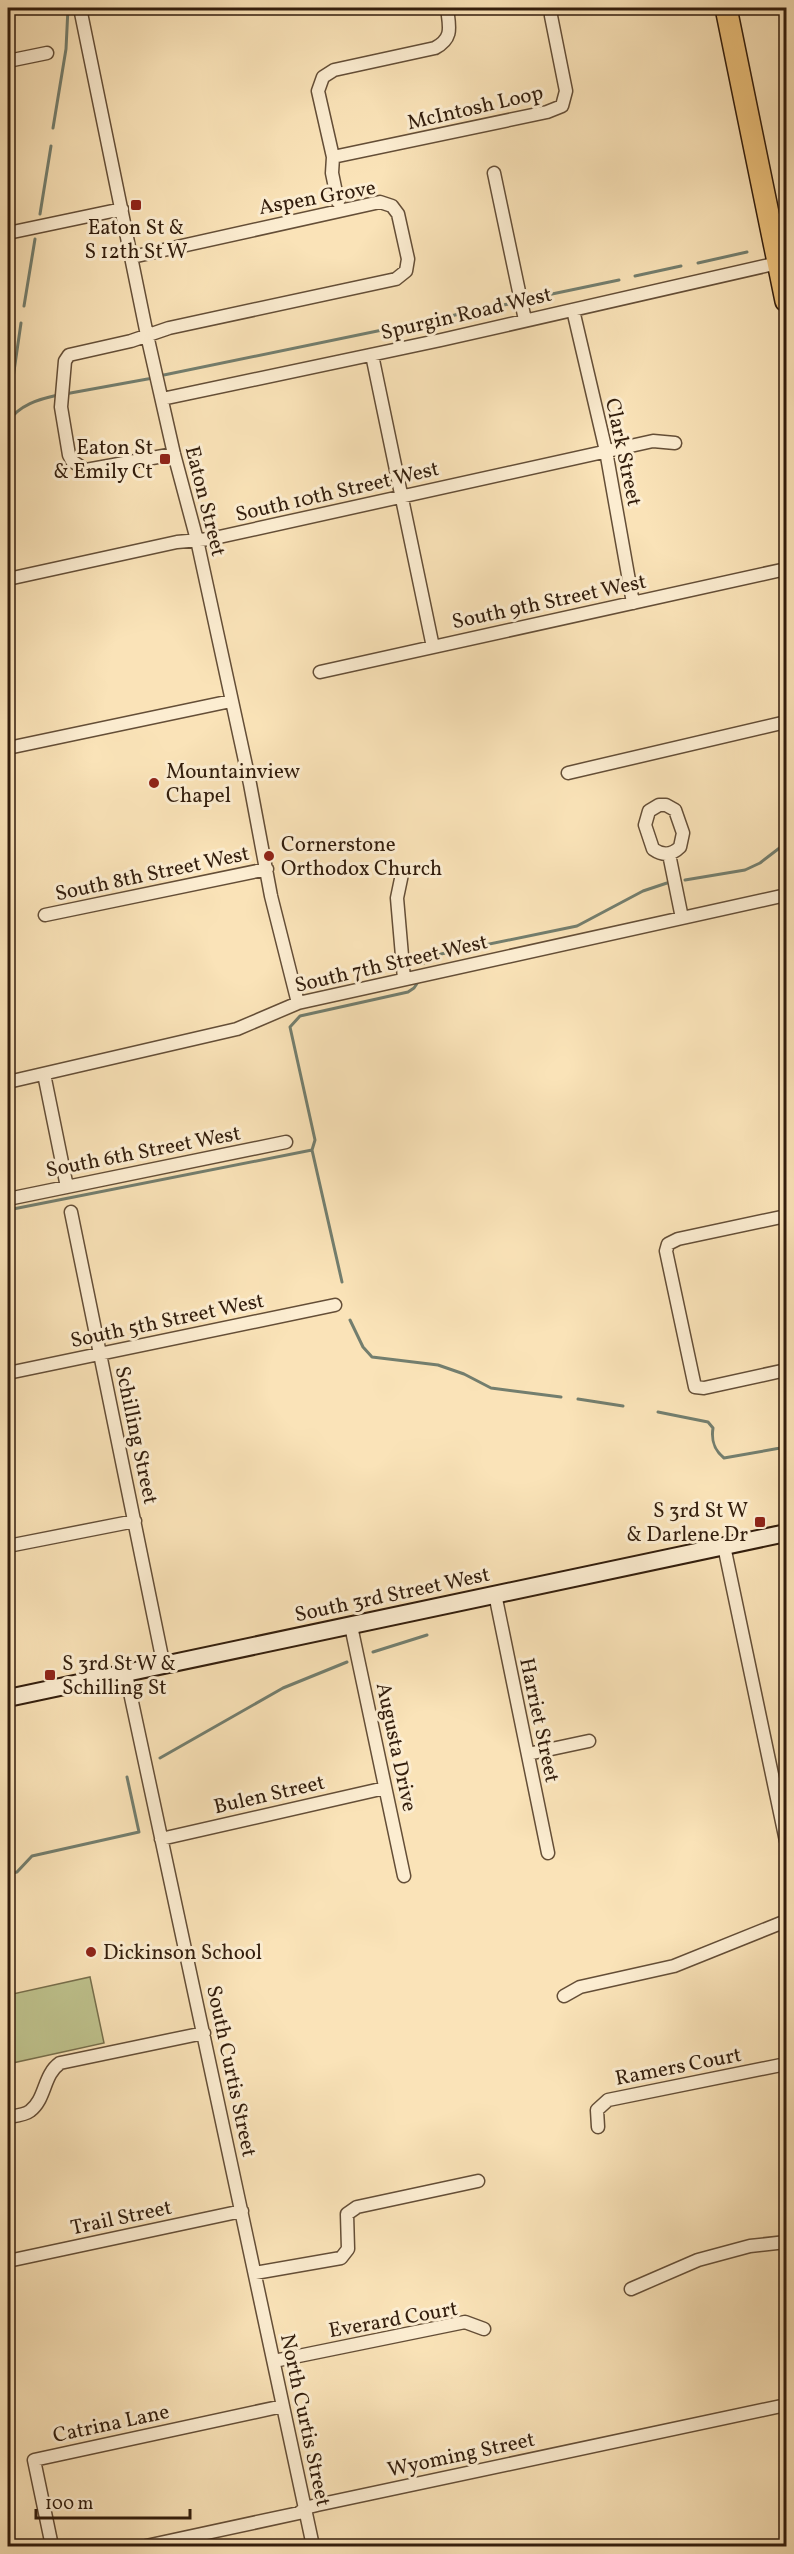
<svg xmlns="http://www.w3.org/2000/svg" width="794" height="2554" viewBox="0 0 794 2554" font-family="Vollkorn,serif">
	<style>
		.park { fill: #bfc38e; stroke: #78704d; stroke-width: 1.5 }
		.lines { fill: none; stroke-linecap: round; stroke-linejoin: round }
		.stream { stroke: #737e6e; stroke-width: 3 }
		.street-casing { stroke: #644e37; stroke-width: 15 }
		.secondary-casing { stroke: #321d0c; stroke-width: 20 }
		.highway-casing { stroke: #321d0c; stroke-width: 24 }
		.street { stroke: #fcedd1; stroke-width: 12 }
		.secondary { stroke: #fcedd1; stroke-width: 16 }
		.highway { stroke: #edc27c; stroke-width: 21 }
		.poi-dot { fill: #8f2418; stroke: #fcedd1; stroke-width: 2 }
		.labels { text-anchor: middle; stroke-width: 6; stroke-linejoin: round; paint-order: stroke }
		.street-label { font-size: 21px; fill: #321d0c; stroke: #fcedd1 }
		.poi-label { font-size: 21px; fill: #321d0c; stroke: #fcedd1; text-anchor: start }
	</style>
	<rect width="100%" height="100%" fill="#fae3b8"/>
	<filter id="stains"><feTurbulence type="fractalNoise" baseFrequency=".00333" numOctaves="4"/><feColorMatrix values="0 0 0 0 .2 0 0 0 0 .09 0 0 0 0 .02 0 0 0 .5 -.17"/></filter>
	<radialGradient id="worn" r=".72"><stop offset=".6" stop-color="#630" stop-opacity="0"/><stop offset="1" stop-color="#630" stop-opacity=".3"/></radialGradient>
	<path class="park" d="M90,1977L104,2043L8,2064V1995Z"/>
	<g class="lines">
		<path class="stream" d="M53,128L66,49L68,8
			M40,214L51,146
			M698,263L747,252
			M635,276L681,266
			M528,299L619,280
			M24,306L35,239
			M159,376L513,303
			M65,394L153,378
			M12,416L13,378L21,323
			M8,422C19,405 39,399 58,395
			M685,880L745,870L760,863L786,843
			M424,963L436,955L577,926L643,891L667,883
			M312,1150L342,1282
			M8,1210L312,1150L315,1140L290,1027L300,1016L408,992L414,988L418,982
			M350,1320L363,1347L372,1357L438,1365L464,1374L491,1388L561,1397
			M578,1399L623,1406
			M658,1412L708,1422L713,1428C711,1441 714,1450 724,1458L786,1447
			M373,1652L427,1635
			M160,1758L283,1688L347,1662
			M8,1874L17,1872L32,1856L139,1832L127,1777"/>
		<defs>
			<path id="street" d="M80,8L147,335L174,454L197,540L250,784L271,896L298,1003
				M8,61L47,53
				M333,157L318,91L323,77L334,70L435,48C454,38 449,26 447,8
				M494,173L525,320
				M338,202L332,173L333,157L547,112L562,106L566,91L551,16L552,8
				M8,233L122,209
				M132,257L380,202L392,206L398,214L408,259L406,271L396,279L169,328L131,341L69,355L65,361L61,407L69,455L72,461L86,470L174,454
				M573,310L606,451L633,603
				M372,355L433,647
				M162,399L441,340L778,263
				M8,579L177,542L210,539L653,441L675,443
				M320,672L786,569
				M8,748L231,701
				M568,773L786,722
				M659,805H666L675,810L683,833L680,847C672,855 663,856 653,849L645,825L649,811Z
				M669,854L682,918
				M402,874L397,898L404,979
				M45,915L267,869
				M44,1074L67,1187
				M8,1082L237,1029L298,1003L786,895
				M8,1199L286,1142
				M71,1212L164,1667
				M786,1216L678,1239L668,1244L666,1251L695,1387L704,1388L786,1370
				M8,1373L335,1305
				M8,1546L135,1521
				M724,1546L786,1841
				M495,1594L548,1853
				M351,1626L404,1876
				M126,1674L313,2546
				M528,1754L589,1741
				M161,1839L385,1788
				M564,1996L580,1987L674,1966L786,1921
				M8,2117C14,2116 25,2115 30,2111C46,2099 43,2075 60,2063L204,2033
				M598,2127L597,2110L608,2100L786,2064
				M8,2261L242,2211
				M255,2273L341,2258L348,2249L347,2214L357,2207L478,2181
				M631,2289L698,2260L750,2246L786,2242
				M274,2361L465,2322L484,2329
				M52,2546L34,2460L283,2406
				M146,2546L299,2513L305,2508L317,2505L786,2405"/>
			<path id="secondary" d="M8,1698L786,1533"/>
			<path id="highway" d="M726,8L786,301"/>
		</defs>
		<use href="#street" class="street-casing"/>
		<use href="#secondary" class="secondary-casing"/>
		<use href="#highway" class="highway-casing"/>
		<use href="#street" class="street"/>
		<use href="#secondary" class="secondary"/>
		<use href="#highway" class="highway"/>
	</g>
	<g class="poi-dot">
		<rect x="130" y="199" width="12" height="12" rx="3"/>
		<rect x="159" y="453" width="12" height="12" rx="3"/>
		<circle cx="154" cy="783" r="6"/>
		<circle cx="269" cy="856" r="6"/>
		<rect x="754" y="1516" width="12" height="12" rx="3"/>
		<rect x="44" y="1669" width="12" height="12" rx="3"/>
		<circle cx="91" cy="1952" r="6"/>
	</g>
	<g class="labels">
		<g class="street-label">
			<text transform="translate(475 107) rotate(-13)" y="7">McIntosh Loop</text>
			<text transform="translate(317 197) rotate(-10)" y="7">Aspen Grove</text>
			<text transform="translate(466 313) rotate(-13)" y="7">Spurgin Road West</text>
			<text transform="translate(624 452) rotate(78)" y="7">Clark Street</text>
			<text transform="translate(337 491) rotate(-13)" y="7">South 10th Street West</text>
			<text transform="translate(206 501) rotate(76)" y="7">Eaton Street</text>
			<text transform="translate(549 601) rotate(-12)" y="7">South 9th Street West</text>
			<text transform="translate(152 873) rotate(-12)" y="7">South 8th Street West</text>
			<text transform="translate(391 963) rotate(-13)" y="7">South 7th Street West</text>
			<text transform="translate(143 1151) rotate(-11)" y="7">South 6th Street West</text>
			<text transform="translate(167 1320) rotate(-12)" y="7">South 5th Street West</text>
			<text transform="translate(137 1435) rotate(78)" y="7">Schilling Street</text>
			<text transform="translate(392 1594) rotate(-12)" y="7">South 3rd Street West</text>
			<text transform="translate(540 1720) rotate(78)" y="7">Harriet Street</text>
			<text transform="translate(397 1747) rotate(78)" y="7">Augusta Drive</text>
			<text transform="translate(269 1794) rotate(-13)" y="7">Bulen Street</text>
			<text transform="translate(678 2066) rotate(-11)" y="7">Ramers Court</text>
			<text transform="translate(232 2071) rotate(78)" y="7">South Curtis Street</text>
			<text transform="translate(121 2217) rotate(-12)" y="7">Trail Street</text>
			<text transform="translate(393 2319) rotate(-10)" y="7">Everard Court</text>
			<text transform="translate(306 2420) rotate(78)" y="7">North Curtis Street</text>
			<text transform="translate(111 2423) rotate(-12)" y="7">Catrina Lane</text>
			<text transform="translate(461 2454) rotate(-12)" y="7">Wyoming Street</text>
		</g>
		<g class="poi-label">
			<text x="136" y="234" text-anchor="middle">Eaton St &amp;<tspan x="136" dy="24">S 12th St W</tspan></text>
			<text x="153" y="454" text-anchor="end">Eaton St<tspan x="153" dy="24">&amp; Emily Ct</tspan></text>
			<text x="166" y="778">Mountainview<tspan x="166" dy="24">Chapel</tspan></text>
			<text x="281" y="851">Cornerstone<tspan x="281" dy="24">Orthodox Church</tspan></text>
			<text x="748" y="1517" text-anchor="end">S 3rd St W<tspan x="748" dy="24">&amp; Darlene Dr</tspan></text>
			<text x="62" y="1670">S 3rd St W &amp;<tspan x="62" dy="24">Schilling St</tspan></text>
			<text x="103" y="1959">Dickinson School</text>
		</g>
	</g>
	<rect width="794" height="2554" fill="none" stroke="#fae3b8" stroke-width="30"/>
	<rect x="9" y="9" width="776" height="2536" fill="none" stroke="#321d0c" stroke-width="3"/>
	<rect x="15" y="15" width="764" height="2524" fill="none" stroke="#321d0c" stroke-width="1.5"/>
	<path d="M36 2509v9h154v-9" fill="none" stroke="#321d0c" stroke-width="3"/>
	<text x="45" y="2509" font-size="18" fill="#321d0c" stroke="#fcedd1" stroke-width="4.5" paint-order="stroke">100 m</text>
	<rect width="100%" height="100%" filter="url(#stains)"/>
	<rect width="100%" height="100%" fill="url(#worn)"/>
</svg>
